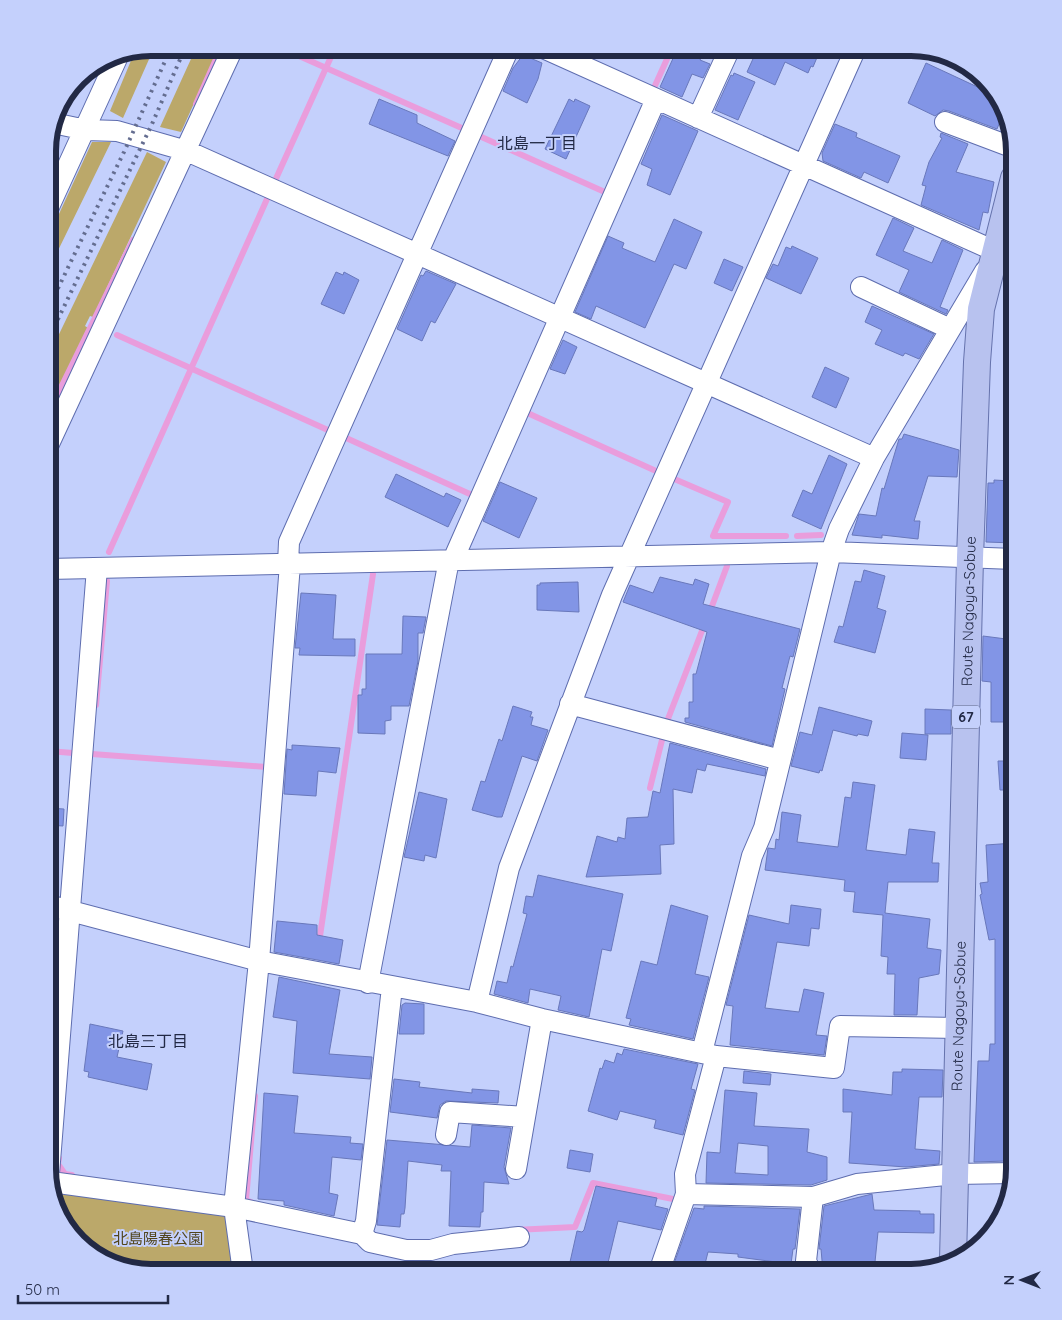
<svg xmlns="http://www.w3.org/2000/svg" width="1062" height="1320" viewBox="0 0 1062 1320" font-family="Quicksand,'Noto Sans JP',sans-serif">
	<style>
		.green { fill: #bba86a }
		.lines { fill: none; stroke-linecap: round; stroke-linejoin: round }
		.stream { stroke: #e99ddc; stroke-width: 6 }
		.building { fill: #8295e6; stroke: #6978bb; fill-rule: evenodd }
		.minor-casing { stroke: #5e6daf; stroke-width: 22 }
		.major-casing { stroke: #6572ac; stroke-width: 28 }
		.minor { stroke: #fff; stroke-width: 20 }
		.major { stroke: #b8c2ef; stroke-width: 26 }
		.rail { stroke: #646d90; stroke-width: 4; stroke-dasharray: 2.5 5; stroke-linecap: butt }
		.labels { text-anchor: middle; stroke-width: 4; stroke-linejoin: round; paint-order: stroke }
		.shield { fill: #c4d0fc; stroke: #535b7c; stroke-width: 1 }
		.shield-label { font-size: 14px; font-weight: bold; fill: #222945 }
		.street-label { font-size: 15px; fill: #222945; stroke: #c4d0fc }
		.park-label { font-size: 15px; fill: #51451c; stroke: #c4d0fc }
		.neighbourhood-label { font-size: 16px; fill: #222945; stroke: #c4d0fc }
		.rim { fill: none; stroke: #222945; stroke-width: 6 }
	</style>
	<rect width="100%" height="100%" fill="#c4d0fc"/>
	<path class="green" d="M154,48L123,118L110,111L135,51Z
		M196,48H219L181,132L160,127Z
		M92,142H111L48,271V238Z
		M147,152L166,162L93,317L90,316L85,326L88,328L48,409V357Z
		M60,1191L224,1215L231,1224L235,1272H151L105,1262L65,1227L59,1208Z"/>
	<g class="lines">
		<path class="stream" d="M281,48L464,129
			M653,90L672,48
			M196,104L221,48
			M477,135L607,193
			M274,183L335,48
			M117,335L330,431
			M523,411L656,471
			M48,414L133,240
			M344,437L472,495
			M672,478L728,502L713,536H786
			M797,536L821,535
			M109,552L267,199
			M709,614L727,566
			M96,705L107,581
			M666,724L705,623
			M48,751L73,753
			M92,754L266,767
			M650,788L663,736
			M319,943L373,574
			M59,1158L58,1164L65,1174L72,1175
			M56,1197V1195
			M253,1203L246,1200L255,1096
			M515,1230L575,1227L593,1183L678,1200"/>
	</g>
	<path class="building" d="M680,48H705L700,60L710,64L703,78L692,74L682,97L660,87L675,54L677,55Z
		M752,48H821L813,67L811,66L808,73L785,62L775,85L747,72L757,50Z
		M523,55L542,63L538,79L527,103L503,91L513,68Z
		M926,63L984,90L987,84L995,92L1003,114L997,129L949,111L943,110L935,116L908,103Z
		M734,73L755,82L738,120L715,110L731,75L733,76Z
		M379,99L417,115V123L455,141L448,156L369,124Z
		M569,99L574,102L575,99L590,106L566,159L545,149Z
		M662,115L698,131L670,195L647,185L652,169L641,164Z
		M835,124L857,133L856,137L900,156L888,183L864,172L861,178L823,161L822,153Z
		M941,133L968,144L956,172L994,182L988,213L983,212L979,230L921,205L926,186L922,185L929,162L942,138L940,137Z
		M893,218L914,228L903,251L932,263L942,240L963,250L940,307L948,310L946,314L899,292L909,270L876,255Z
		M674,219L702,232L686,269L674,264L645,328L596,306L591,319L575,312L608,236L624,243L622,248L655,262Z
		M792,246L818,258L801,294L766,278L773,264L778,266L786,247L791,249Z
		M724,259L743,267L732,291L714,283Z
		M426,271L456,284L435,323L431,321L422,341L397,329L421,275L423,276Z
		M336,272L343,275L344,272L359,280L344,314L321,304Z
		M872,306L934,334L919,359L905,353L903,356L875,344L882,330L865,322Z
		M563,340L577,347L565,374L550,369Z
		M825,367L849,378L836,408L812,397Z
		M904,434L959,450L957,477L928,476L914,521H920L918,539L882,535V538L852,535L859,514L876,516L882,488L884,489L899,439H902Z
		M829,455L847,464L821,529L792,516L803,490L812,494Z
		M396,474L444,497L446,493L461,500L448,527L385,497Z
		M994,480L1011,481L1010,519H1014V543L986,542L988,483H994Z
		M500,482L537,498L519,538L483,521Z
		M864,570L885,576L877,608L886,611L875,653L834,642L839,626L843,627L855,581L861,582Z
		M660,577L693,585L695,579L709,584L703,604L800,629L793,657L790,656L782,688L785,689L772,746L685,722V718H689V702H693V674H696L707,632L623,602L630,585L653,593Z
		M578,582L579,612L537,610V585H540V583Z
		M301,593L336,595L333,639H355V656L299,655L300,648H295Z
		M403,616L426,617L423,633H418V661L409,706H391V720L385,721V734L358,733V695H362V689H366V654H402Z
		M983,636L1014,640V722H991V682L982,681Z
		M513,706L532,712L530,717H533L531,725L548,730L537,761L522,756L502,817H497L472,810L481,781L485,782L499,739L502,741Z
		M819,707L872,721L868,736L858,734L857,736L833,730L822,771L820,770L819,773L791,766L800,732L812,735Z
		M925,709L951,710V734H925Z
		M902,733L928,735L926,760L900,758Z
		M670,743L766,769L765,776L707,764L705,771L697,769L692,793L673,789L674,844L660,845L661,874L586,877L597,836L617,842L618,837L625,839L627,818L648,817L653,791L660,793Z
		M292,745L340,748L336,773L318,771L316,796L284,794L287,749L292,750Z
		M998,761H1014V790H1000Z
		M853,782L875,785L866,850L906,855L909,829L935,832L932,863H939L938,882H888L885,913L930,919L927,948L941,950L939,974L919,978L917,1015H894L895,974H887L888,957L881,956L883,915L853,912L855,892L844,891L845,880L765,870L768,848L775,849L776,839L779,840L782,812L801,815L797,842L838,847L845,797L851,798Z
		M419,792L447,799L436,858L425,855L424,861L404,857Z
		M48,808L64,809L63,826L48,825Z
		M1014,843V936L1012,937L1013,968H1014V1100L1012,1140L1008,1139L1007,1161L974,1162L978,1061H989L990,1044H995V939L989,940L980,895L982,894L980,883L988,882L986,845Z
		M538,875L623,894L611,951L602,949L589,1017L558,1010L561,996L530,989L528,1003L494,994L497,981L507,983L511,966L513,967L527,914L523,913L526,896L533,897Z
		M671,905L708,916L695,974L709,977L693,1039L629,1025L631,1019L626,1018L641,961L657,965Z
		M791,905L821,909L819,929L811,928L809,946L777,942L765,1008L799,1012L804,989L824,993L816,1035L827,1036L824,1055L730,1045L733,1006L726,1005L749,915L789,924Z
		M277,921L317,925V935L343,940L339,964L274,952Z
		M279,977L340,990L329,1054L372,1057L370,1079L293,1073L297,1021L273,1017Z
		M405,1003L424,1004V1034H399L402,1005Z
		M90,1024L123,1031L117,1057L152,1064L147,1090L88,1077L89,1072L84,1071Z
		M624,1049L698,1064L691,1089L695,1090L683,1135L654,1128L656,1120L620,1111L617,1120L588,1111L600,1068L602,1069L605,1060L614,1063L617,1053L622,1055Z
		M902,1069L943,1070L942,1097H919L915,1149L940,1151L939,1164L906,1167L849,1163L852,1112H843V1089L892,1095L893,1072H902Z
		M744,1071L771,1074L770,1085L743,1083Z
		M394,1079L420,1082L419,1087L472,1093V1089L499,1091L498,1103L446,1101L440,1105L437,1118L390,1112Z
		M725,1090L757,1093L754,1126L809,1129L807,1152L827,1157V1180L811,1185L706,1183L707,1152L720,1153ZM738,1143L768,1146V1175L735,1173Z
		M264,1093L298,1096L294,1133L351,1137L350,1143L363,1144L361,1160L332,1157L329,1193L338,1195L334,1216L284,1205V1201L258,1199Z
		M472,1125L511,1128L504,1167L509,1184L484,1182L483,1212H481L480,1227L449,1226L451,1171H441L442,1165L408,1161L405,1208L404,1214H401L400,1227L377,1225L387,1140L470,1147Z
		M570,1150L593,1154L590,1172L567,1168Z
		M596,1186L657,1198L655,1206L668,1209L661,1230L618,1221L606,1271L570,1262L577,1231L582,1232L584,1230Z
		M872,1194L874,1210L920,1211V1214H934V1233L878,1232L874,1272H823L821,1249H819L824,1206Z
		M704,1206L800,1209L795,1249H793L791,1264L738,1257V1254L708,1252L703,1272H671L694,1208L704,1209Z"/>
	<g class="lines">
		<defs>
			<path id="minor" d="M543,48L995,251
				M698,118L730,48
				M945,122L1014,148
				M53,123L86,130L117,131L187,151L874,458
				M48,209L119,54
				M861,287L950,329
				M48,446L233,48
				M453,560L656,99
				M288,564L289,542L509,48
				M48,569L831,552L1014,559
				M570,704L780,760
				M48,905L259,961L477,1002L542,1019L716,1056L834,1068L840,1026L958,1028
				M368,983L449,560
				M477,1002L509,868L612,595L856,48
				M702,1052L752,856L764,828L831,552L839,529L874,458L985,271
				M446,1135L450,1112L525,1117
				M516,1169L542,1019
				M49,1174L97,568
				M51,1182L234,1207L362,1234L370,1242L406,1250H431L453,1244L519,1237
				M686,1194L813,1197L857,1184L955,1174L1014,1173
				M362,1234L366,1221L392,987
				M243,1272L234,1207L259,961L290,564
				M659,1272L686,1194L685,1174L716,1056
				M811,1272L806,1261L813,1197"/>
			<g id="major">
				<path id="s1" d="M953,1260L970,558L977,362L981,309L1014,178"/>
			</g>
		</defs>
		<use href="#minor" class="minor-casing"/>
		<use href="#major" class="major-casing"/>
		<use href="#minor" class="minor"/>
		<use href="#major" class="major"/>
		<path class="rail" d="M48,309L124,152L171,48
			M48,340L152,124L185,48"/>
	</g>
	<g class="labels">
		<rect class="shield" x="952" y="705.5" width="28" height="23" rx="4"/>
		<g class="shield-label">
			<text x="966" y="722">67</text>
		</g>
		<g class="street-label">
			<text dy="5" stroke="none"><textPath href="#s1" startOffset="649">Route Nagoya-Sobue</textPath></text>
			<text dy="5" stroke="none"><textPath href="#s1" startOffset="244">Route Nagoya-Sobue</textPath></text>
		</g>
		<g class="park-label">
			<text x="158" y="1244">北島陽春公園</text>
		</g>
		<g class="neighbourhood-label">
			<text x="537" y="149">北島一丁目</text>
			<text x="148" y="1047">北島三丁目</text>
		</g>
	</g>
	<path d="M0 0H1062V1320H0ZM151 56H911A95 95 0 0 1 1006 151V1169A95 95 0 0 1 911 1264H151A95 95 0 0 1 56 1169V151A95 95 0 0 1 151 56Z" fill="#c4d0fc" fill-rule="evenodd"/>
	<path class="rim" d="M151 56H911A95 95 0 0 1 1006 151V1169A95 95 0 0 1 911 1264H151A95 95 0 0 1 56 1169V151A95 95 0 0 1 151 56Z"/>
	<g transform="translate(1022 1280) rotate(270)" stroke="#c4d0fc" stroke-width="4" paint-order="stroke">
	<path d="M0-4L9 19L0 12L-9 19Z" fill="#222945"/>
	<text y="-8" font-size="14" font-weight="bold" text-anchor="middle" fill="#222945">N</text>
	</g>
	<path d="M18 1295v8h150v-8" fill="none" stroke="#222945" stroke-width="2.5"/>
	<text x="25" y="1295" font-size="15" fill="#222945" stroke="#c4d0fc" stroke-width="4" paint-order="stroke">50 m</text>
</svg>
